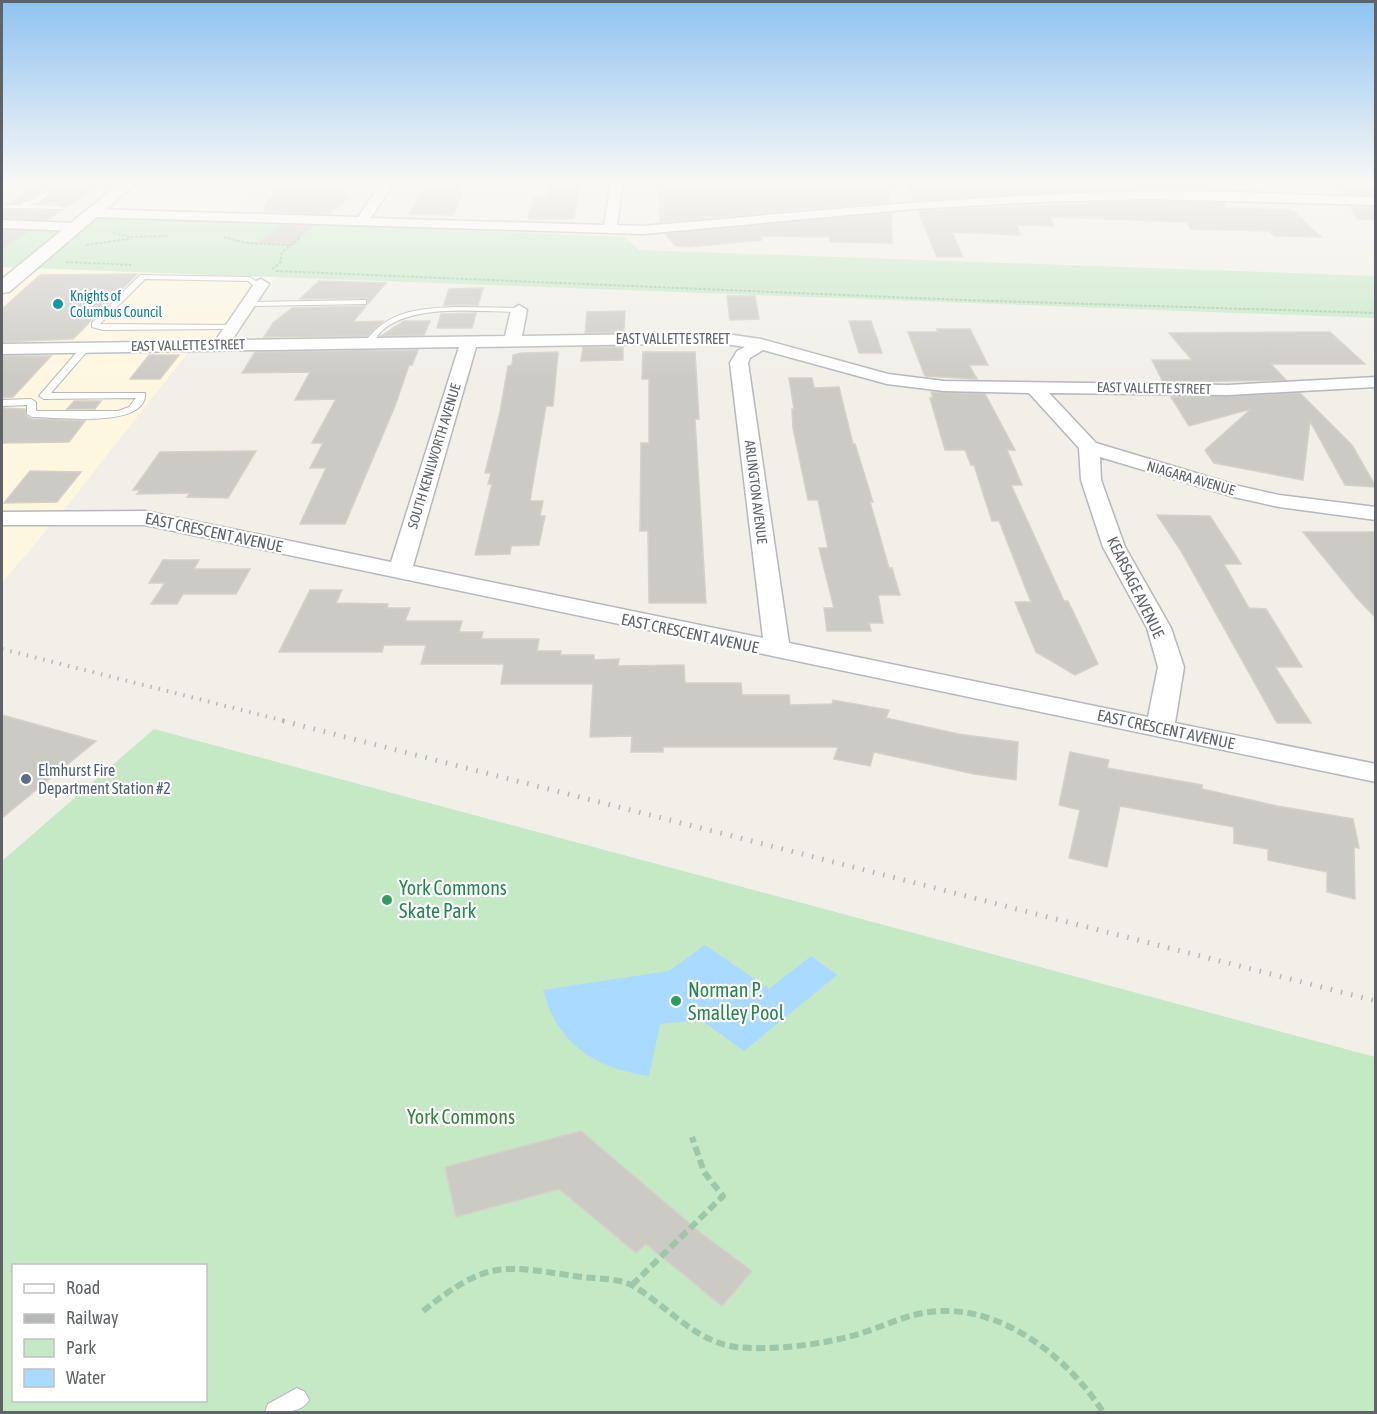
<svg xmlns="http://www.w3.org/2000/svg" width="1377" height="1414" viewBox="0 0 1377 1414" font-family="'Asap Condensed',sans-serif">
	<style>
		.commercial { fill: #fef7e0 }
		.green { fill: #c5e8c5; fill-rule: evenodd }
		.water { fill: #aadaff }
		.building { fill: #cccac5; stroke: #d6d1c6; stroke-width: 1.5 }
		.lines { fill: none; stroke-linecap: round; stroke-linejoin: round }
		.service-casing { stroke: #b5b8bc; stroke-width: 2 }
		.minor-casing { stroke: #b5b8bc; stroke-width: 3 }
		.secondary-casing { stroke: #b6babf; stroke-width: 3 }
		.path-far1 { stroke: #9cc7a9; stroke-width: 2; stroke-dasharray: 3 1.5; stroke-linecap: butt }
		.path { stroke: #9cc7a9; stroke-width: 6; stroke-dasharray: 9 4.5; stroke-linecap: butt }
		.service { fill: #fff; fill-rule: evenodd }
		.minor { fill: #fff; fill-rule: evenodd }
		.secondary { fill: #fff; fill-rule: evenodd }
		.rail-far1 { stroke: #b6b7b8; stroke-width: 4; stroke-dasharray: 1.5 7; stroke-linecap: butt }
		.rail { stroke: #b6b7b8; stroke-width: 5; stroke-dasharray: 1.5 9; stroke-linecap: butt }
		.culture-dot { fill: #0f9aa8; stroke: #fff; stroke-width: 2 }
		.service-dot { fill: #5c6f8a; stroke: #fff; stroke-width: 2 }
		.leisure-dot { fill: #2e9e5b; stroke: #fff; stroke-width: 2 }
		.labels { text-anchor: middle; stroke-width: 4.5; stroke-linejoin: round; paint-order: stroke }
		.far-culture-label { font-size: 14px; fill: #0d838f; stroke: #fff; text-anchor: start }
		.far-street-label { font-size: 14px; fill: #5f6368; stroke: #fff }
		.street-label { font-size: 16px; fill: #5f6368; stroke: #fff }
		.service-label { font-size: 16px; fill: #4e5e75; stroke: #fff; text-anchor: start }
		.near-leisure-label { font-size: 20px; fill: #27864d; stroke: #fff; text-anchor: start }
		.near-park-label { font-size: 20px; fill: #348238; stroke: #fff }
	</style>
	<rect width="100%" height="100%" fill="#f1efe8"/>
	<path class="commercial" d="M255,187L224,221L100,216L131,188Z
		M2,267L275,277L233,343L2,347Z
		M191,349L62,512L2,583V353Z"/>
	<path class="green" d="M100,216L624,237L639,250L1375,276L1376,318L2,267V226L83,229Z
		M154,729L1375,1057V1412H2V861ZM14,1266H206V1400H14Z"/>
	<path class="water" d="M705,945L769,989L811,956L837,975L744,1051L701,1020L660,1024L649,1076C595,1068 557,1044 543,990L669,971Z"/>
	<path class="building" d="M40,182H95L86,189H94L65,208L61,204L40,203L52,193L48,188L20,203H10Z
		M283,182H344L341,186L350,197L329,214L264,211L267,207H264Z
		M433,182H462L459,192H463L453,215L409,214L421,192H428Z
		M550,182L581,183L574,219H528L535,197L547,196Z
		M659,182H730V186H740L741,189H795L793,182H889L890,202L660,222Z
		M906,182H1230L1228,190L1082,191L914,201Z
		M1336,182H1376V195L1343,194Z
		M1148,201L1225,203L1224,208L1292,210L1321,237L1275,236L1269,231L1191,229L1186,222L1050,217L1054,226L1017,225L1020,235L952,232L963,257H937L918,211Z
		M1350,207H1376V220L1358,219Z
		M2,210L60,211L47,220L2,218Z
		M891,213L892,243L830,242V237L762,236V240L689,247L676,246L665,234Z
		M281,225L314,226L293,243L259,242Z
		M2,230L29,231L2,249Z
		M137,274L73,339L2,342V309L40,275Z
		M319,281L386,283L368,304L366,298L300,299Z
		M483,288L478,305H444L449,289Z
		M727,296H755L759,319L730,320Z
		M366,306L353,322L383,321L367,336L264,337L273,323L292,308Z
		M625,311L624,332L585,333L587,312Z
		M476,313L472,328H437L441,314Z
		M404,321H430L424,335L381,336Z
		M849,321H871L882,353H859Z
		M937,329H970L988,365H969L977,379L925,376L908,332H939Z
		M1330,332L1365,364H1271L1286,380L1163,382L1152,360H1192L1169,333Z
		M583,347H623V360L581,361Z
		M418,350L412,365H409L395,406L345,524H300L326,468H310L323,443H312L336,399L295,400L310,372L242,373L255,352Z
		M558,352L553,406H546L530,501H543L540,516H545L539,545L511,546L510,554L475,555L492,484H488L491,473H485L500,412L508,366L512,365L513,355L521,353Z
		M643,352H695L699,419H695L706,603H649L648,531H640L641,443H649V379H642Z
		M149,355H179L160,379H130Z
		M2,356H51L13,397L2,398Z
		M789,378H812L814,388L839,387L853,444H855L873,502H870L889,568H892L900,595H878L883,623H869L871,631H827L824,608H834L819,548H828L818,500H808L793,428L792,409H794Z
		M931,392L985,394L1015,450H1007L1022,485H1011L1064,601H1068L1098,664L1075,675L1036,652L1015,602H1031L999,521H992L974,465H971L965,450H945L930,398H933Z
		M1300,393L1352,445L1376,487L1345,485L1310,421L1303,480L1214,463L1205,450L1251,409L1189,426L1171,397Z
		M74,401H101L95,409H67Z
		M2,408L25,409L26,416L32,419L85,421L69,442L2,443Z
		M256,451L228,498L187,497L190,493L137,494L140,490H133L160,452Z
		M30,471L81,472L57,502L4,503Z
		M1157,515L1210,516L1241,564H1224L1249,608L1266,609L1302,667H1275L1311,723H1277L1181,551Z
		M1303,532H1376V618L1356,597Z
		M163,560H199L194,569H250L236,594H183L177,604H151L165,583H149Z
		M310,590H342L336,603L388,604L387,608H410L405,621H462L459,632H483L481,639H539L537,651H561L560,655H594V660L619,659L618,666L684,665L685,683H741L742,695H789L790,705L832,704L833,700L889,710L886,718L958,734L1018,742L1016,780L974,774L874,752L870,766L834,759L838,747H663V752H631L632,736L590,737L593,684H501L504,664H421L426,645H384L382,652H279Z
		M2,715L96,741L2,818Z
		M1070,752L1109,760L1107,768L1202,785V789L1277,806L1353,819L1359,848L1354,847L1355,899L1327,892V872L1268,860V849L1234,843V827L1120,806L1107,867L1069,858L1080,810L1059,805Z
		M581,1131L701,1233L752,1271L722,1306L646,1244L636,1253L559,1189L456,1217L445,1167Z"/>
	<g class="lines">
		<defs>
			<path id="service" d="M48,190L50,193L37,203L27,205L61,206L63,209L2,208L4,205H22V203L33,200Z
				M140,275L250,277L263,286L256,288L248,281L145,279L100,324L236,325L237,327L233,329L103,330L92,327V323Z
				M363,300H366V304L248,306L244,304L248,302Z
				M458,307L519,308L523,310L519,312C480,312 414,303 383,330C378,334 375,340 371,345L364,343C388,310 420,308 458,307Z
				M86,344L89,345V349L51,393H145C148,429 55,417 32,417L27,414V405L2,406V400L31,399L36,402V411H118L129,407L136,398L44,399L39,396L83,345Z
				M297,1388L305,1392L309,1400C301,1414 281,1412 265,1412L268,1404Z"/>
			<path id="minor" d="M382,182H394L371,218L604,225L611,182H623L617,225L643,226C810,211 977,195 1145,191C1221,190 1299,195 1376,197V205L1148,199L1043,202L915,209L643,234L93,217L86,213L93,209L358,217Z
				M2,220L76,223L83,227L76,231L2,228Z
				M261,279L269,284L232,340L505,336L511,310L519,305L527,310L522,336L719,333L761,339L888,374L944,381L1228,385L1376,377V387L1228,395L1049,393L1096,443L1239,486L1279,495L1376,507V520L1279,507L1234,497L1100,457L1101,480L1125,547L1171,628L1184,667L1175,723L1376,764V782L145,525H2V512L145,511L391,562L459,347L2,354V344L215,341L256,281ZM719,343L745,347L737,351L730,363L763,638L413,566L476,347ZM763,350L887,384L944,391L1029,393L1079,448L1081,480L1103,547L1147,628L1158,667L1148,717L789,643L748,363L750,358Z"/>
			<path id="secondary" d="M121,182H138L9,292L2,293V279Z"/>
		</defs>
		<use href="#service" class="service-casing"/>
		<use href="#minor" class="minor-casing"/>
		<use href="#secondary" class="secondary-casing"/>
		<path class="path-far1" d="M113,233L132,237L168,236
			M224,237L246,243L291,245
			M86,245L129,239
			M66,262L131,265
			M272,269L280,263L282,252L300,238
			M276,271L963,300L1376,313"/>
		<path class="path" d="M632,1285L723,1196L704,1172L692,1137
			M423,1311C490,1258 502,1266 582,1277C600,1279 620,1278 635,1287C668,1307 696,1342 736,1347C773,1351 827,1344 862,1333C881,1327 899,1318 918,1314C992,1297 1065,1353 1103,1412"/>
		<use href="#service" class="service"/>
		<use href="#minor" class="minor"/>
		<use href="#secondary" class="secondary"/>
		<path class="rail-far1" d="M2,649L289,722"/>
		<path class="rail" d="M283,721L1376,1001"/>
	</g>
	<linearGradient id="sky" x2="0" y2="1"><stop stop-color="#8fc3f1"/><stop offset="0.48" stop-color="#f9f8f5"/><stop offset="1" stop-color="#f9f8f5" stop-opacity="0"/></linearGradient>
	<rect width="1377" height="380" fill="url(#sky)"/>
	<circle class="culture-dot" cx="58" cy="304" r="6"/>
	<circle class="service-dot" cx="26" cy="779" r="6"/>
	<g class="leisure-dot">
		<circle cx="387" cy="900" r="6"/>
		<circle cx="676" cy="1001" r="6"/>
	</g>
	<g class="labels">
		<g class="far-culture-label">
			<text x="70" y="301">Knights of<tspan x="70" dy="16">Columbus Council</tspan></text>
		</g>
		<g class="far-street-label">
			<text x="673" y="344">EAST VALLETTE STREET</text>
			<text transform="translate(188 345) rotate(-1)" y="5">EAST VALLETTE STREET</text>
			<text transform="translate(1154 388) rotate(1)" y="5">EAST VALLETTE STREET</text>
			<text transform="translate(434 456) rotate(-73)" y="5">SOUTH KENILWORTH AVENUE</text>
			<text transform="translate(1191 478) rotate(16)" y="5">NIAGARA AVENUE</text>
			<text transform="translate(756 492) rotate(83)" y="5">ARLINGTON AVENUE</text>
		</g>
		<g class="street-label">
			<text transform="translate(214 532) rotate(12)" y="6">EAST CRESCENT AVENUE</text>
			<text transform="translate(1136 587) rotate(64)" y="6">KEARSAGE AVENUE</text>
			<text transform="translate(690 633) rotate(12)" y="6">EAST CRESCENT AVENUE</text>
			<text transform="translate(1166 729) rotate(12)" y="6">EAST CRESCENT AVENUE</text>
		</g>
		<g class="service-label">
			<text x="38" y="776">Elmhurst Fire<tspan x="38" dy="18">Department Station #2</tspan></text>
		</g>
		<g class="near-leisure-label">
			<text x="399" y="895">York Commons<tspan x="399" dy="23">Skate Park</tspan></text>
			<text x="688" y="997">Norman P.<tspan x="688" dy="23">Smalley Pool</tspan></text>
		</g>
		<g class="near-park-label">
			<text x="461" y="1124">York Commons</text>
		</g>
	</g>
	<rect width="1377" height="1414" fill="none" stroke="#5f6368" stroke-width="6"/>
	<rect x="12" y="1264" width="195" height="138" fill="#ffffff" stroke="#bfc1c3" stroke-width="1.5"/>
	<rect x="24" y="1284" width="30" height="9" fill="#ffffff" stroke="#bfc1c3" stroke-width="1.5"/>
	<text x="66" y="1294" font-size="18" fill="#5f6368">Road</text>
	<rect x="24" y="1314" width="30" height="9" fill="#b6b7b8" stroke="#bfc1c3" stroke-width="1.5"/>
	<text x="66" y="1324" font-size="18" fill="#5f6368">Railway</text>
	<rect x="24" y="1339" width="30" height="18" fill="#c5e8c5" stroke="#bfc1c3" stroke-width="1.5"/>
	<text x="66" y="1354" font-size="18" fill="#5f6368">Park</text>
	<rect x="24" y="1369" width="30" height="18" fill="#aadaff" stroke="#bfc1c3" stroke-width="1.5"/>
	<text x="66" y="1384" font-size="18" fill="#5f6368">Water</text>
</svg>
